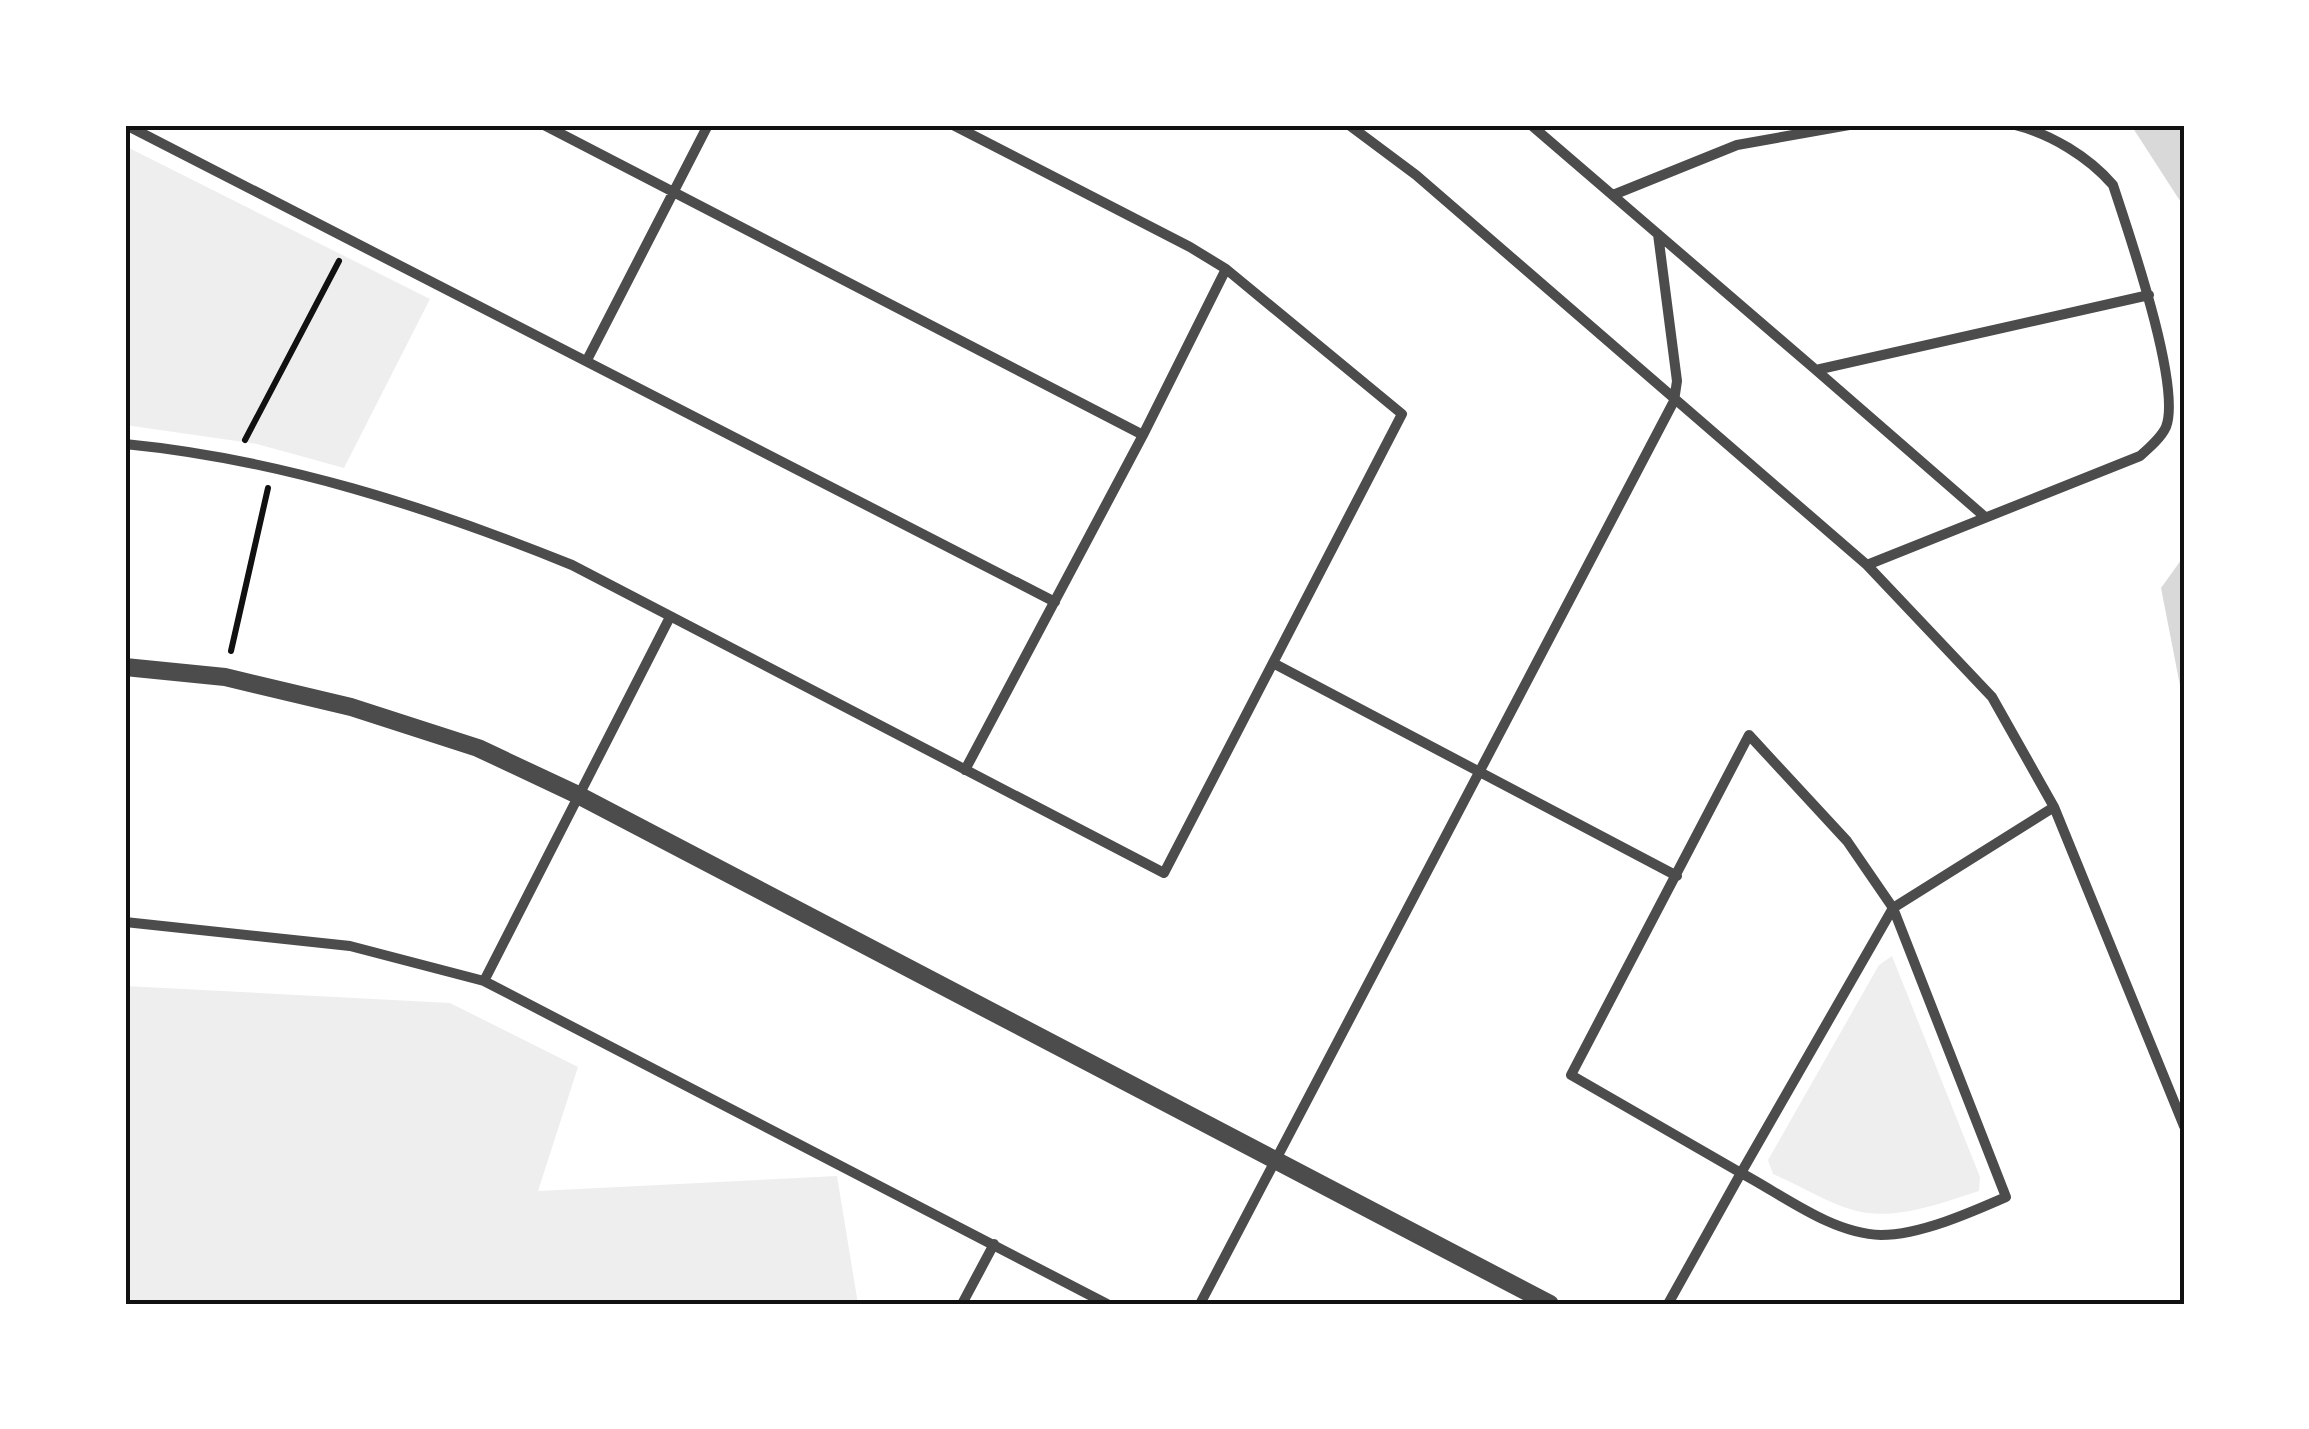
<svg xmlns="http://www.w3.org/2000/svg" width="2309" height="1429" viewBox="0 0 2309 1429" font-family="Mulish,sans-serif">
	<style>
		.green { fill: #eee }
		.water { fill: #d9d9d9 }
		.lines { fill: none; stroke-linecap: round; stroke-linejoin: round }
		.path { stroke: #111; stroke-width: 6 }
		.minor { stroke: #4c4c4c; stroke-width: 10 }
		.tertiary { stroke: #4c4c4c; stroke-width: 18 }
		.neatline { fill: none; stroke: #111; stroke-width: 4 }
	</style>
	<rect width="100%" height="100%" fill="#fff"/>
	<path class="green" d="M125,146L430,299L344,468L257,444L125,425Z
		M1892,956L1980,1177L1979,1191C1941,1203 1893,1222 1853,1210C1826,1202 1799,1185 1773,1174L1768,1160L1879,965Z
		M125,986L450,1003L578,1067L538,1191L837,1176L858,1304H125Z"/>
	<path class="water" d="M2131,125H2184V207Z
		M2184,556V706L2161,588Z"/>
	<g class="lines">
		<path class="path" d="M245,440L339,261
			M231,651L268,488"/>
		<path class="minor" d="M126,125L1055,602
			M544,125L1143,435
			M1349,125L1416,175L1867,565L1992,697L2054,807L2184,1126
			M1531,125L1816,370L2149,295
			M1613,195L1737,145L1849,125
			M587,360L708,125
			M1816,370L1985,517
			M125,444C279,459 429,507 572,565L1164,873L1402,414L1226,269L1190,247L953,125
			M1867,565L2140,456C2149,448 2161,438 2166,427C2182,386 2128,231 2113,185C2089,157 2051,134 2015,125
			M1273,663L1677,876
			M965,770L1143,435L1226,269
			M1893,908L1741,1173L1571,1075L1749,735L1847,841L1893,908L2054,807
			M125,922L350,946L484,981L1107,1304
			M484,981L670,617
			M962,1304L994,1244
			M1200,1304L1674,401L1677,381L1658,234
			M1668,1304L1741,1173C1783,1195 1832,1234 1881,1235C1920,1235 1972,1212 2006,1197L1893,908"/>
		<path class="tertiary" d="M125,667L225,677L351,707L478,748L578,795L1550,1304"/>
	</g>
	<rect width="2309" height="1429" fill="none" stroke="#ffffff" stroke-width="255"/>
	<rect x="128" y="128" width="2054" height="1174" class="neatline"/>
</svg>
